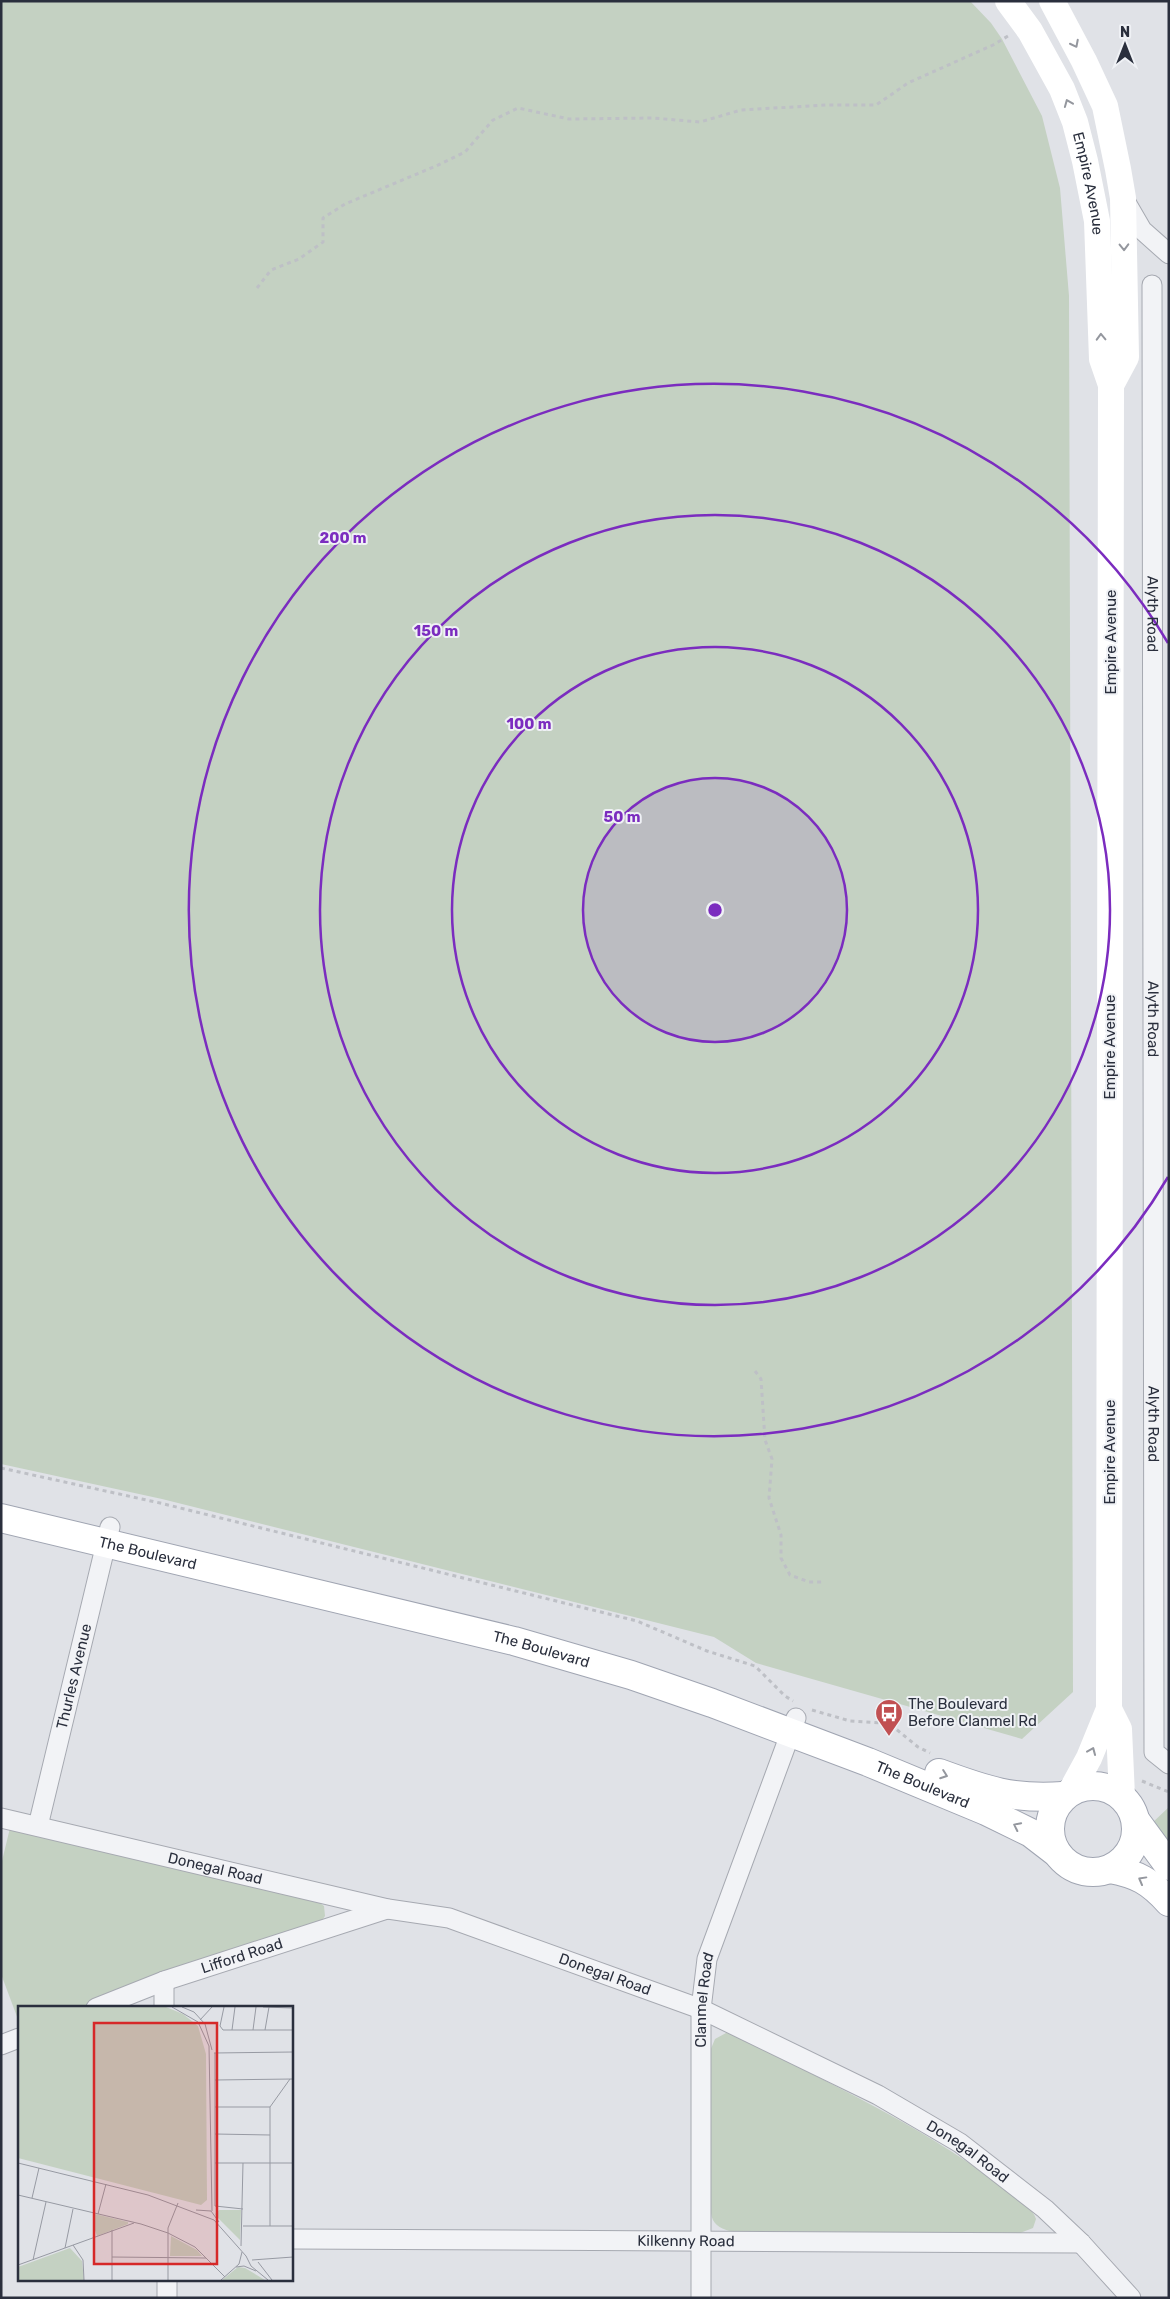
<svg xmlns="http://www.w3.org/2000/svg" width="1170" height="2299" viewBox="0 0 1170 2299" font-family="Rubik,sans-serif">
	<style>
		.green { fill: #c4d1c2 }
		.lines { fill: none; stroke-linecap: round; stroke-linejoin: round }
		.street-casing { stroke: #a6a9b1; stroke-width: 21 }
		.primary-casing { stroke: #a0a5b2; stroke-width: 30 }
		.path { stroke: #bec0c6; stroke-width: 3; stroke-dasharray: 4 4; stroke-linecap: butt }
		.street { stroke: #f2f3f6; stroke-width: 19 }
		.secondary { stroke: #fff; stroke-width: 26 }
		.primary { stroke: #fff; stroke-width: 28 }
		.oneway { stroke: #94979e }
		.ring { fill: none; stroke: #7b2cbf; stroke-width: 2.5 }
		.labels { text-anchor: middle; stroke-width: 4; stroke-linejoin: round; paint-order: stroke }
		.street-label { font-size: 15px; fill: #2a2f3d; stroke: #eff1f5 }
		.poi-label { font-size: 15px; fill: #2a2f3d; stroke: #eff1f5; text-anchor: start }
		.inset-road { fill: none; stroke: #979aa3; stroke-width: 1 }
		.view { fill: #d62828; fill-opacity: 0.15; stroke: #d62828; stroke-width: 2.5 }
		.inset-edge { fill: none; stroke: #2a2f3d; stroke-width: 2.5 }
		.centre { fill: #7b2cbf; stroke: #eff1f5; stroke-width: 2.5 }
		.ring-label { font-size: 15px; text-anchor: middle; font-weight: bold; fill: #7b2cbf; stroke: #eff1f5; stroke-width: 4; stroke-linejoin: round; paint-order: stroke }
	</style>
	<rect width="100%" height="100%" fill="#e0e2e7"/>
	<path class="green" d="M1,1H970L991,23L1002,39L1042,116L1060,188L1069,296L1073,1692L1022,1739L756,1663L714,1637L162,1499L1,1464Z
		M1169,1807V1850L1151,1824Z
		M10,1828L317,1901L324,1906L325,1916L321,1922L88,2008H19V2022L1,1974V1865Z
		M726,2033L734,2034C827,2083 926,2127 1009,2192C1018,2200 1032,2207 1036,2219L1033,2228L1020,2233L729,2231C720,2228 712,2224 711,2213L710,2051L715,2039Z"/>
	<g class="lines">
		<defs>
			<g id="street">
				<path d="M1124,199L1142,230L1169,254"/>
				<path id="s1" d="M1152,285L1154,1752L1169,1764"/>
				<path id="s2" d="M1,1818L388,1909L449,1918L701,2009L878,2095L960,2143L1045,2209L1081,2243L1131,2298"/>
				<path id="s3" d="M38,1826L110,1527"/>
				<path d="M164,1981V2008"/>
				<path id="s4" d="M96,2008L164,1981L387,1909"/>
				<path d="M1,2045L19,2038"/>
				<path id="s5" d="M291,2239L1081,2243"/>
				<path d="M167,2298V2280"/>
				<path id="s6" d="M701,2298V2009L707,1959L796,1718"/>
			</g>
			<g id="primary">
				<path id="s8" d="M1,1518L514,1641L631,1675L712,1703L868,1762L986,1811L1031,1833L1057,1853"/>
				<path d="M939,1773C985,1790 1014,1800 1063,1796"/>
				<circle cx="1093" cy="1829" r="43"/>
				<path d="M1136,1821L1169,1866"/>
				<path d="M1110,1869C1137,1874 1150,1881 1169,1902"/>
			</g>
		</defs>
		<use href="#street" class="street-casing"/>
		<use href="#primary" class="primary-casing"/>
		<path class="path" d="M257,288L271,270L299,259L323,242V218L345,204L436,166L465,152L493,120L518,108L569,119L653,118L700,122L741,110L826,105H876L908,83L993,45L1008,36
			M755,1371L761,1379L765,1440L772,1459L769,1498L781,1535V1558L790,1575L809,1582H822
			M1,1468L160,1503L637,1621L707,1651L755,1666L785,1696L793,1701
			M812,1710L850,1721L881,1723L896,1729L918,1747L930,1753
			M1142,1781L1169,1792"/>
		<use href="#street" class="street"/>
		<g class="secondary">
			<path id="s7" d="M1008,1L1030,31L1062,89L1075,122L1085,161L1097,221L1102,359L1111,385L1109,1709L1089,1758L1071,1791"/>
			<path d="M1052,1L1084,61L1105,106L1118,169L1123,198L1126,357L1111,385"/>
			<path d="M1109,1709L1119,1729L1122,1796"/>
		</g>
		<use href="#primary" class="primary"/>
	</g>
	<defs><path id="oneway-chevron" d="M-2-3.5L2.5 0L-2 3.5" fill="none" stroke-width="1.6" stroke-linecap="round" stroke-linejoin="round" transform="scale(1.25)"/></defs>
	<g class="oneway">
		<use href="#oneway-chevron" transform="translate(1075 44) rotate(63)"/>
		<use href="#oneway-chevron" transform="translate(1068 103) rotate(-112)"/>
		<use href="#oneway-chevron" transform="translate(1124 247) rotate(89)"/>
		<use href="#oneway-chevron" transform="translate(1101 337) rotate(-92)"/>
		<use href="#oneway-chevron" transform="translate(1092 1751) rotate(-67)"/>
		<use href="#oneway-chevron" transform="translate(944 1775) rotate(20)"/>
		<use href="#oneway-chevron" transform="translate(1017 1826) rotate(-154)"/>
		<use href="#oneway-chevron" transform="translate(1142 1880) rotate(-151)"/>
	</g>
	<circle cx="715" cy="910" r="132" fill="#7b2cbf" fill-opacity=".12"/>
	<g class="ring">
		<circle cx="715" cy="910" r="132"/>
		<circle cx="715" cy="910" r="263"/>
		<circle cx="715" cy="910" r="395"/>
		<path d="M1168 1177A526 526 0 1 1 1168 643"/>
	</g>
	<defs>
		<symbol id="bus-pin" viewBox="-11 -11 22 30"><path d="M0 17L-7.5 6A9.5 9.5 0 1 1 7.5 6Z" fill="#c15052" stroke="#eff1f5"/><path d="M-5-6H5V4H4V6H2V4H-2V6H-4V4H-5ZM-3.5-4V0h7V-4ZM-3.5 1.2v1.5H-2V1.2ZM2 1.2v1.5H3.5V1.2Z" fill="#fff"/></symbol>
	</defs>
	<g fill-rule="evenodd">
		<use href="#bus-pin" x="873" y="1697" width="32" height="43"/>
	</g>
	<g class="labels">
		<g class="street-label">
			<text dy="5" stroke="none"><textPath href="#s7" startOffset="202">Empire Avenue</textPath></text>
			<text dy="5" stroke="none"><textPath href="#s1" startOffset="329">Alyth Road</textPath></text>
			<text transform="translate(1111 642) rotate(-90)" y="5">Empire Avenue</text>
			<text dy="5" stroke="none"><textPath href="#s1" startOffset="734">Alyth Road</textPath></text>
			<text transform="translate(1110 1047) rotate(-90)" y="5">Empire Avenue</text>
			<text dy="5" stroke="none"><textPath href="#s1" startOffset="1139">Alyth Road</textPath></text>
			<text transform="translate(1110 1452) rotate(-90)" y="5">Empire Avenue</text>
			<text dy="5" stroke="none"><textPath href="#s8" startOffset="151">The Boulevard</textPath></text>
			<text dy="5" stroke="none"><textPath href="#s8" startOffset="556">The Boulevard</textPath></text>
			<text dy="5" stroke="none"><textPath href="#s3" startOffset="154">Thurles Avenue</textPath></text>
			<text dy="5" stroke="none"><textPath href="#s8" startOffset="961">The Boulevard</textPath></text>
			<text dy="5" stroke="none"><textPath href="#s2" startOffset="220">Donegal Road</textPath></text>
			<text dy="5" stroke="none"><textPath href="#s4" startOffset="155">Lifford Road</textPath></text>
			<text dy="5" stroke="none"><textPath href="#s2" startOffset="625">Donegal Road</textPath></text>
			<text dy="5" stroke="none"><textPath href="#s6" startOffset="298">Clanmel Road</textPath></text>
			<text dy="5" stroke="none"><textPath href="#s2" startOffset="1030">Donegal Road</textPath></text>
			<text dy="5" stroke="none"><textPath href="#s5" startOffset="395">Kilkenny Road</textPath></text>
		</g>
		<g class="poi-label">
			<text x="908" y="1709">The Boulevard<tspan x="908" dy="17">Before Clanmel Rd</tspan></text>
		</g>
	</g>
	<g transform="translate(18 2006)">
		<rect width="275" height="275" fill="#e0e2e7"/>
		<path d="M0,1H148L165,8L180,20L188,48L189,194L183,199L0,152ZM201,204H223L222,234L199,211L197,208ZM77,208L110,216V218L79,230L75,219ZM153,230L179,244L184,250H152ZM52,242L64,255L66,274H0V261ZM220,261L227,262L247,274H204Z" fill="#c4d1c2"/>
		<path class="inset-road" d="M154,1L180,16L191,40L194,205M164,1L176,6L187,18L194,44M206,1L202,20L205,24H275M245,1L275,2M182,14L194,1M214,24L217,1M235,24L238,1M247,24L251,1M196,47L275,46M197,47V200L225,203M197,74L275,73M197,101H252M197,128L252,129M0,157L130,189L196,214L228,250L233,260L250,274M197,157H275M0,189L123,218L150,227L177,241L207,271M14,192L21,162M178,204L193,205L201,216M80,208L88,178M225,220H275M252,220V101L272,73M94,224V274M55,239L65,254L66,274M223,240L225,157M47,242L55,203M94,251L188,252M15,254L28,196M234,254L275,251M240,256L254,274M0,259L116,217M218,261L226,260L238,265M150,274V222L160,197M203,274L221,258L224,246"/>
		<path class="view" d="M76,17H199V258H76Z"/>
		<rect width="275" height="275" class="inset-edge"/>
	</g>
	<circle cx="715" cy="910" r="8" class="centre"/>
	<g class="ring-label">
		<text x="343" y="543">200 m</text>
		<text x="436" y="636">150 m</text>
		<text x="529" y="729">100 m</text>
		<text x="622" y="822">50 m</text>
	</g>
	<rect width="1170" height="2299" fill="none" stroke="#2a2f3d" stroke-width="5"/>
	<g transform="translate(1125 45)" stroke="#eff1f5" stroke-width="4" paint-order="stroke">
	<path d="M0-4L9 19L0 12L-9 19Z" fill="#2a2f3d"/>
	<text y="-8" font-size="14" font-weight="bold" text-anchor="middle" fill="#2a2f3d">N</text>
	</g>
</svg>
